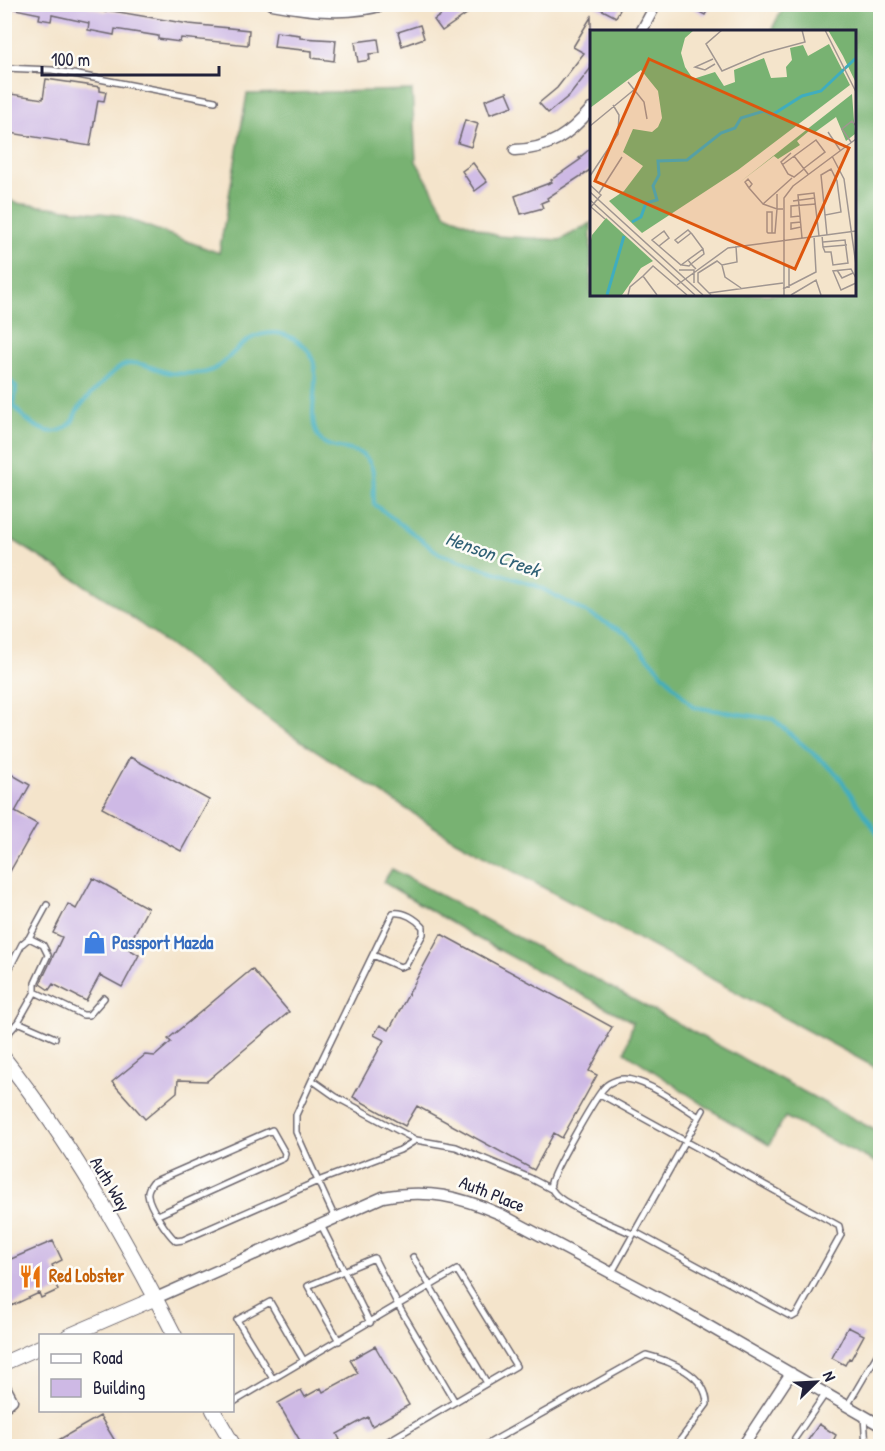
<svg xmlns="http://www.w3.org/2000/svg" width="885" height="1451" viewBox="0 0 885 1451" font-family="'Patrick Hand',sans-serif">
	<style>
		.forest { fill: #78b272; stroke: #4d6a56; stroke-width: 1.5 }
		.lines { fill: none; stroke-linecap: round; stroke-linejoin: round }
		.stream { stroke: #40adbe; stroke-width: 4 }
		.building { fill: #ceb9e5 }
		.service-casing { stroke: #6c666d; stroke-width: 8 }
		.minor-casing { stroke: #6c666d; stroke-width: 13 }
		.tertiary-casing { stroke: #6c666d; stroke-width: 16 }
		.service { stroke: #fff; stroke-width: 5 }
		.minor { stroke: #fff; stroke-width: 10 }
		.tertiary { stroke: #fff; stroke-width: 14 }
		.labels { text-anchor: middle; stroke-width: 5; stroke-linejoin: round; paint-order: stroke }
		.shop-label { font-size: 18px; font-weight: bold; fill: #366cbe; stroke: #fdfcf7; text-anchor: start }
		.street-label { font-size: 18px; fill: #22223b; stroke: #fdfcf7 }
		.food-label { font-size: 18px; font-weight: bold; fill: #c56008; stroke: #fdfcf7; text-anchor: start }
		.water-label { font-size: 20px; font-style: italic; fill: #306176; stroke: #fdfcf7 }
		.inset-river { fill: none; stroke: #40adbe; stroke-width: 3 }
		.inset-road { fill: none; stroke: #a09691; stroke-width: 1.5 }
		.view { fill: #de560e; fill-opacity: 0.15; stroke: #de560e; stroke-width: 3 }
		.inset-edge { fill: none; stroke: #22223b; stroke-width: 3 }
	</style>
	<rect width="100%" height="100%" fill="#fdfcf7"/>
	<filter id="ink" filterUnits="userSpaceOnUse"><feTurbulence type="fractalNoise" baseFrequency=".0167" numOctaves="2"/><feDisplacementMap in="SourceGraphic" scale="12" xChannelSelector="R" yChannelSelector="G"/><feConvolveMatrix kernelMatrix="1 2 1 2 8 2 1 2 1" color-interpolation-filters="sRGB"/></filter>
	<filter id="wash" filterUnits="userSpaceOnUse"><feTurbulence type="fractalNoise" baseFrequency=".008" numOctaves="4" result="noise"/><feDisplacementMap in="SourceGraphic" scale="24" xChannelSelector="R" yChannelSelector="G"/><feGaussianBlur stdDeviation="1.35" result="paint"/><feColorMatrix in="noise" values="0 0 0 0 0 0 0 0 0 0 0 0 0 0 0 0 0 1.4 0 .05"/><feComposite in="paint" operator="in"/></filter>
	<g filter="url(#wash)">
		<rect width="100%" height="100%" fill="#f4e4cb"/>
		<path class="forest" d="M784,5H880V315L877,320L880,325V1070L450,837L281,728L108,600L5,535V196L15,203L117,215L219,253L247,94L412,90L416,161L446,214L497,236L560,240L591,223V294H854V32L771,31Z
			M392,869L880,1133V1168L877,1163L785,1117L769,1145L722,1117L625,1052L633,1022L475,937L383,882Z"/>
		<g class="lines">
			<path class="stream" d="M4,374L16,387L14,406C26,422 52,444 71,423C74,420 75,414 77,411C83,401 113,371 122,366C139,358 153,370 170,373C180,374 192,373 202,373C230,370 237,331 276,333C287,334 295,338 304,346C329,370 302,411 319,438C331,455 363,441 372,468C375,478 373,493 374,504L440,554L537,586L627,634L693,707L773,719L837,774L880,837
				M880,861L879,900L880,901"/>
		</g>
		<g id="blocks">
			<path class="building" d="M16,4H79L106,12L107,10L189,24L249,30L248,45L181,38L180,42L158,39V36L115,29L114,35L88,30L89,23L52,15L51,21L39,19L40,14L15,9Z
				M457,4H462L468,13L442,31L434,20Z
				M591,4H623L616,17Z
				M685,4H711L705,15Z
				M591,17V68L570,95L548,113L539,103L557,88L584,53L573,47Z
				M420,25L424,38L402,46L398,32Z
				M276,32L300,35V38L336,40L334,61L312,58V51L274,47Z
				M378,39L380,53L369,54L370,60L358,62L355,42Z
				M46,79L100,87V91L106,92L104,101L98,100L90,146L4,132L11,94L43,99Z
				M507,92L513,106L490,114L485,100Z
				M465,120L478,124L471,147L458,143Z
				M591,148V171L590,170L547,198L548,200L541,203L543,208L521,214L515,196L552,182L551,180L581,159L579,158Z
				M473,163L487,182L475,191L462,171Z
				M130,757L209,800L181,851L102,808Z
				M4,770L30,785L15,812L37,824L4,882Z
				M93,878L148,908L127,948L139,955L122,987L100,975L86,1001L53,984L49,990L40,984L62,937L53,933L68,904L76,909Z
				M441,934L612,1027L607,1036L608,1037L589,1071L597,1075L562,1138L554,1133L534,1170L417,1106L405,1126L353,1097L384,1040L374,1035L380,1025L389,1030Z
				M252,969L289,1012L207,1081L178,1080L177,1092L145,1119L112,1082L145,1055L155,1056L171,1042L168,1039Z
				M53,1241L62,1260L52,1265L59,1280L55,1282L58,1290L41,1298L39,1293L9,1307L7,1302L4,1303V1262Z
				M848,1327L864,1335L851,1359L849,1358L845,1365L832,1358Z
				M375,1346L409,1405L372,1426L368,1417L337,1434L340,1440L328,1446H303L278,1403L301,1390L305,1397L321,1388L323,1392L358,1373L350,1360Z
				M100,1416L118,1446H48Z
				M819,1424L836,1435L833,1441L829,1446H804Z"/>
		</g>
	</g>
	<g filter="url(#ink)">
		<use href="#blocks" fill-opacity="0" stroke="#6c666d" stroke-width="1.5"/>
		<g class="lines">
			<defs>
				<path id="service" d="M4,68L52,70L215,101
					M373,955L400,967L406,965L423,934V927C416,919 404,911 393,913L312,1080L336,1097L416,1140L456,1147L530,1178L551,1189
					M4,979L22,944L29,938
					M35,992V983L48,955L43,945L29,938L47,905
					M18,1022L35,992L83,1015H89L104,998
					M4,1038L18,1022L55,1038
					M312,1080L296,1115V1132L318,1181L400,1150L416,1140
					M600,1094L839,1226L841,1235L797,1314L792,1317L635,1232
					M158,1215L284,1158L285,1153L272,1130L153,1182C150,1186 147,1190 148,1195C149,1206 167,1233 176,1241L183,1240L318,1181L335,1218
					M321,1225L370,1323
					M633,1234C617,1227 561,1205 553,1191C551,1189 550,1186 551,1183C552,1173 597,1094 605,1087C607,1084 614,1081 617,1080C639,1073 680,1105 699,1117
					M413,1257L487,1383
					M611,1274L703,1110
					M339,1341L308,1286L374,1258L398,1305L455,1402
					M273,1379L237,1320L270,1302L304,1361
					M232,1403L457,1270L516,1366L380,1446
					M847,1406L880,1350
					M864,1417L866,1446
					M795,1438L826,1393
					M484,1446L646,1355C670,1361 707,1375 707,1404L676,1446"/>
				<path id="minor" d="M272,4C310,11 349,16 386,4
					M641,32L656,4
					M515,150C549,149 569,135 591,109
					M156,1298L383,1197C428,1189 459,1196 500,1214L679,1309L880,1425
					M4,1385L12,1400L4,1407
					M743,1446L791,1373"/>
				<path id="tertiary" d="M4,1058C71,1143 126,1240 175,1336
					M68,1336L156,1298
					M4,1363L40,1347
					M213,1410L234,1446"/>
			</defs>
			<use href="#service" class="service-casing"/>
			<use href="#minor" class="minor-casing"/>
			<use href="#tertiary" class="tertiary-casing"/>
			<use href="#service" class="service"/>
			<use href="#minor" class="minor"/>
			<use href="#tertiary" class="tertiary"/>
		</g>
	</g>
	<defs>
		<symbol id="shop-bare" viewBox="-9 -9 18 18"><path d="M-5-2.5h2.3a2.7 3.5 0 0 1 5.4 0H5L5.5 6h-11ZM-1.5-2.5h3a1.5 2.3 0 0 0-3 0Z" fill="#3f7fe0" stroke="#fdfcf7" stroke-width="2.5" paint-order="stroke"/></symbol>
		<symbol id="restaurant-bare" viewBox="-9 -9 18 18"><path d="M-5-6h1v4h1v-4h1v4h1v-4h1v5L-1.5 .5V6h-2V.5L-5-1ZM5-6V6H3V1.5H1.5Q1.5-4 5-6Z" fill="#e8710a" stroke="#fdfcf7" stroke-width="2.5" paint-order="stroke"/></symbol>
	</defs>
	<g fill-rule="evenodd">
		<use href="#shop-bare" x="78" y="926" width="33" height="33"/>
		<use href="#restaurant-bare" x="14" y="1260" width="33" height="33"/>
	</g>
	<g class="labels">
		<g class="shop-label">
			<text x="112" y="949">Passport Mazda</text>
		</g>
		<g class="street-label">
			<text transform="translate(110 1184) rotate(59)" y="6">Auth Way</text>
			<text transform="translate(492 1194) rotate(22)" y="6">Auth Place</text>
		</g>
		<g class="food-label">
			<text x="49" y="1282">Red Lobster</text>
		</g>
		<g class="water-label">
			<text transform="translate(493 554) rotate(20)" y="7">Henson Creek</text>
		</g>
	</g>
	<g transform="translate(590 30)">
		<rect width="266" height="266" fill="#f4e4cb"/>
		<path d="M0,0H104L95,8L91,23L95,37L103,49L125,42L134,56L145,52L144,40L174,28L181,48L197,47L196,37L202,30L200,18L213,15L218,26L239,14L260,55L148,140L52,203L19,171L34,161L53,136L33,122L43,99L62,102L68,97L72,88L68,61L51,40L0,78ZM238,0H265V51L253,26ZM262,64L265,104L256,111L246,87L224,103L219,101L207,111L210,115L188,129L184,126L150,152ZM16,188L63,231L51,238L32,265H0V215L2,205Z" fill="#78b272"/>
		<path class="inset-river" d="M42,192L51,187L56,173L67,170L63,156L69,145L68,131L97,130L131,103L145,98L151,88L174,81L182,85L212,66L231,61L266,28M17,265L34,206"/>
		<path class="inset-road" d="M132,0L116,14L132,41L174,23L215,12L212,0M235,0L266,62M123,29L105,37L115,40L125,34M38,52L54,72L57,89M0,96L45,59M238,102L250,120M261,112L252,99L262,91L266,96M201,123L191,132L198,144L204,147L214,139M204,126L218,144M242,126L254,149L266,235M192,135L226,110L235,122L213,139M0,146L28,104L29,85L23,75M0,155L11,165L0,178M159,158L162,154L158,149L155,152L159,158L173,174L202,148M0,162L113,265M9,163L32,127M0,170L105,265M203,171L225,168M173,174L187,179V164M1,177L15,189M235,185L231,145L241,139L247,151L251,182L235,185L237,205M210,186L201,187V176L226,174M211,192L201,193V199L211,197M101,203L88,213L85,210L98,200L102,204L113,219M182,203V182H177V202L178,203H185L187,179H193M232,205L233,217L257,215M212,208L208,165L224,163L229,206M233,212L255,210L258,233L243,235L241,222H235L233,217M69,216L79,208L74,201L62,210L77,223L91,235L98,230M92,235L99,236L101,234L114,224L113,219L98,230L101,234L106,239M132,235L135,247L151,258M193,235L199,237V258M89,240H104V253M247,240L252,248L263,243M266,248L261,239L243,241L251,260L266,253M87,255L138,218L266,201M193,259L226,242L224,206M119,263L193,253M38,265L40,257L53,246M67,265L53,246L63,236L97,265M121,265L108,252V243L127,231L132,235L147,232L146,216M194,265V168L203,156L266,109M201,265L226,250L231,265"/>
		<path class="view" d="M59,29L259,118L205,239L5,151Z"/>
		<rect width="266" height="266" class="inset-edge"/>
	</g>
	<rect width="885" height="1451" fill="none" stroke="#fdfcf7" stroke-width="24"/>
	<rect x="39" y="1334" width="195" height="78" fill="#fdfcf7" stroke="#a5a5ac" stroke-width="1.5"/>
	<rect x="51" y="1354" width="30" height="9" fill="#ffffff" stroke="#a5a5ac" stroke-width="1.5"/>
	<text x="93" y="1364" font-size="18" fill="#22223b">Road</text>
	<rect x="51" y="1379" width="30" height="18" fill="#ceb9e5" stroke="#a5a5ac" stroke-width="1.5"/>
	<text x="93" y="1394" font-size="18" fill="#22223b">Building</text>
	<g transform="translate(816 1382) rotate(66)" stroke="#fdfcf7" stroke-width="4.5" paint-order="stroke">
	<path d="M0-4.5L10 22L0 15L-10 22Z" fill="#22223b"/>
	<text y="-9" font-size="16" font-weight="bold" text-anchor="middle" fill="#22223b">N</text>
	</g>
	<path d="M42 66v9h177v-9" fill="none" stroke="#22223b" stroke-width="3"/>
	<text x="51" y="66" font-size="18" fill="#22223b" stroke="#fdfcf7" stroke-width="4.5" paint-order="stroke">100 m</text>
</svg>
